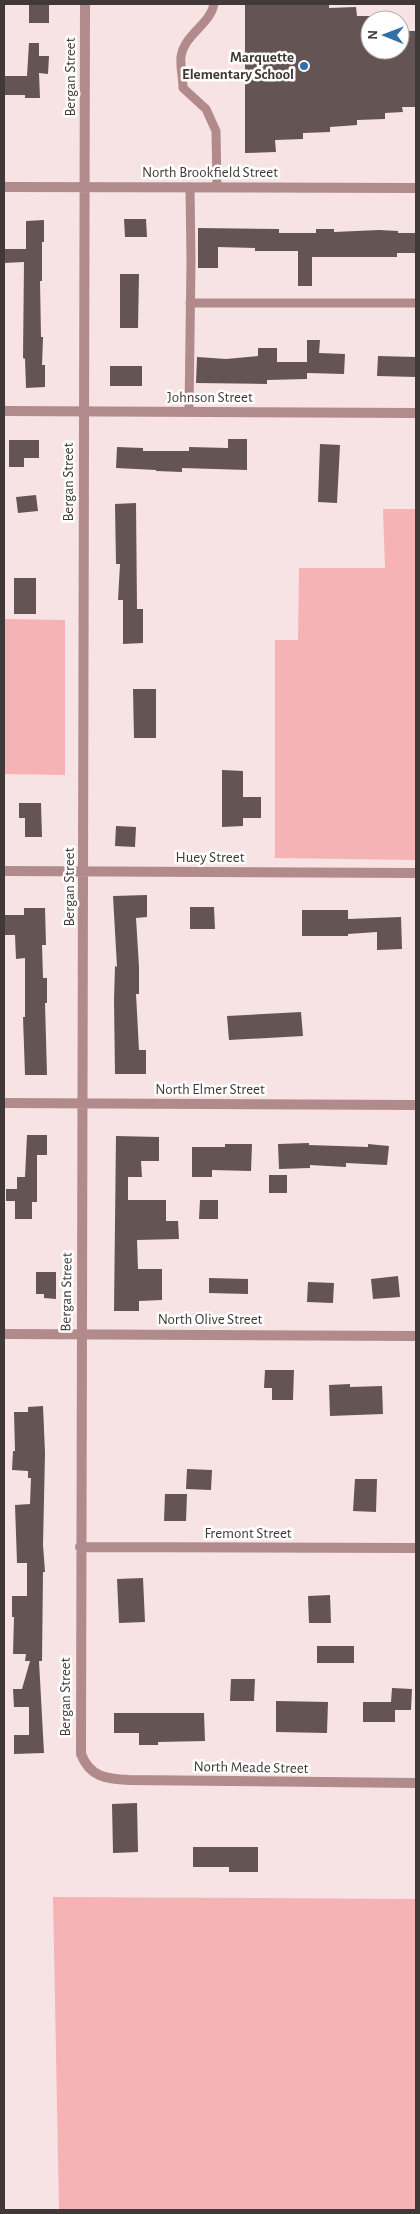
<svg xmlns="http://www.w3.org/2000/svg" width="420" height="2214" viewBox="0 0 420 2214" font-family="'Alegreya Sans',sans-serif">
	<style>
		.green { fill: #f5b3b6 }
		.building { fill: #645454 }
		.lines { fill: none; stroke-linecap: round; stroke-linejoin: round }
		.service { stroke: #b18a8c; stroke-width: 9 }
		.minor { stroke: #b18a8c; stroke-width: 10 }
		.tertiary { stroke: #b18a8c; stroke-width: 10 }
		.poi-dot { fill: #3170a7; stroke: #fff; stroke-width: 2 }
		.labels { text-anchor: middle; stroke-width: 5; stroke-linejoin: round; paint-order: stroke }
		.poi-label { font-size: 15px; font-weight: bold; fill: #413939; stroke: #fff; text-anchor: end }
		.street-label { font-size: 15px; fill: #413939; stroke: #fff }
	</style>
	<rect width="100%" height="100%" fill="#f7e3e4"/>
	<path class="green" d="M383,509H416V860L275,858V640H298L299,568H385Z
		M4,619L65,620V775L4,774Z
		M53,1897L416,1899V2210H59Z"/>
	<path class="building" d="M29,4H49V23H29Z
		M245,4H329V8L356,7L357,16H370V50H400V31H416V107H402L403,112L385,113V119L357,120V125L330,127V132L303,133V139L275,140L276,152L245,153Z
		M29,43H39V56H49L48,74L39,73L40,98H25V95H4V76H27Z
		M124,219H146L147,237H125Z
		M44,220V242H42V281H40L41,337H43L42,365H45V387L26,388L25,359L23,358L24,262L4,263V249H26V221Z
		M198,228L279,229V233H316V229H334V232L379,230L398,231V233H416V253H397V257H312V286H298V251H255V248L218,247V268H198Z
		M120,274H139L138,328H120Z
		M307,340H320L319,353L345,354L344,374L307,373V379L267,380V384L196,383L197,357L226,359L258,356V348H277V362H307Z
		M378,356L416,357V377L377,376Z
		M110,366H142V386H110Z
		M228,439H247V470L182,468V472L156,471V470L116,468L117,447L143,448V451H189V447L228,448Z
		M9,440H39V458H24V467H9Z
		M320,444L340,445L337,503L318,502Z
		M36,495L38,511L18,513L16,497Z
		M136,503L137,609H143V643L123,644V600H118L120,564H116L115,504Z
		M14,578H36V614H14Z
		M133,689H156V738H134Z
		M222,770L243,771V797H261V818H243V826L222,827Z
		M19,803H41L42,837H25V818H19Z
		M116,826L136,827L135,847L115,846Z
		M147,895V917L136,918L139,967V994H136L139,1050H146V1074H115L114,1000L115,966L117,967L113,896Z
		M190,907H214L215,929H190Z
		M24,908H45L46,945H42L43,978H47V1003H45L47,1075H25L23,1017H25V958L16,959L15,935H4V915H24Z
		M302,910H348V919L401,917L402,949L377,950V932L348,934V936H302Z
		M301,1012L303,1036L229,1040L227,1016Z
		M27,1135H47V1155H37V1202H32V1219H15V1201H6V1189H17V1177H25Z
		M116,1136L159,1137V1161H141L142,1177H128V1200H166V1221H178L179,1239L137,1240L138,1269H162V1300L139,1301V1311H114Z
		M309,1143V1145L368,1147V1144L389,1146L387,1165L346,1163V1167L310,1165V1168L279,1169L278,1144Z
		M225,1144H252L251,1171L212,1170V1177H192V1147H225Z
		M269,1175H287V1193H269Z
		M200,1200H218V1219H199Z
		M36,1272H56V1299L44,1298V1294H36Z
		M398,1276L400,1297L373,1299L371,1279Z
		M209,1278L248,1279V1294L209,1293Z
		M308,1282L334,1283L333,1303L307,1302Z
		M265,1370H294L293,1400H272V1388H264Z
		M350,1384V1387L382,1386L383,1414L330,1416L329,1385Z
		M43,1406L45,1453L43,1545L45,1572H43L42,1661H39L44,1753L14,1754V1735H29V1707H14L13,1689H22L30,1661H25L26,1654H13L14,1617H12V1596H27V1563H17L15,1505L30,1504L31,1478H28V1471L12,1470L13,1451H15L14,1412H28V1407Z
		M187,1469L212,1470L211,1490L186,1489Z
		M355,1479H377L376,1512L353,1511Z
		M165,1494H187L186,1521H164Z
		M143,1578L145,1622L119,1623L117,1579Z
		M330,1595L331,1623H309L308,1596Z
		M317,1646H354V1663H317Z
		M231,1679H255L254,1701H230Z
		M392,1688L412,1689L411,1710H395V1722H363V1702H391Z
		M276,1701L328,1702L327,1733L276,1732Z
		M114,1713H204L205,1741L158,1742V1745H139V1733H114Z
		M137,1803L138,1852L113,1853L112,1804Z
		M193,1847H258V1872H229V1867H193Z"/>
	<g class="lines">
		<path class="service" d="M214,4C210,25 184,34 181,57C180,66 183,78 183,88L206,109L216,131L217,187
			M190,303H416
			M189,411L191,261L190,187"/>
		<path class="minor" d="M85,4L81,1754C90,1777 106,1779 129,1780L416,1783
			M4,187L416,188
			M4,871L416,873
			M4,1103L416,1105
			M80,1547L416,1548"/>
		<path class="tertiary" d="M4,411L416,413
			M4,1334L416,1336"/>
	</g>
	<circle class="poi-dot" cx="304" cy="66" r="5"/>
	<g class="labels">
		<g class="poi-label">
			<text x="294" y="62">Marquette<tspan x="294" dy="17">Elementary School</tspan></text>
		</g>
		<g class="street-label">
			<text transform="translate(70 77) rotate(-90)" y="5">Bergan Street</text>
			<text x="210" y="177">North Brookfield Street</text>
			<text x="210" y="402">Johnson Street</text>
			<text transform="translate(68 482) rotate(-90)" y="5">Bergan Street</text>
			<text x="210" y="862">Huey Street</text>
			<text transform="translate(69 887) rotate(-90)" y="5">Bergan Street</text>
			<text x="210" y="1094">North Elmer Street</text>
			<text transform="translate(66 1292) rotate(-89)" y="5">Bergan Street</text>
			<text x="210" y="1324">North Olive Street</text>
			<text x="248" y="1538">Fremont Street</text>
			<text transform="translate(65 1697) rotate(-90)" y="5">Bergan Street</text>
			<text transform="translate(251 1767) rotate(1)" y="5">North Meade Street</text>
		</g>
	</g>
	<rect width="420" height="2214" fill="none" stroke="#413939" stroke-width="10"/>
	<g transform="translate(385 35) rotate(271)"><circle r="24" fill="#ffffff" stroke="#b3b0b0"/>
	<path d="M0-4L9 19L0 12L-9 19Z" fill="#3170a7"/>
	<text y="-8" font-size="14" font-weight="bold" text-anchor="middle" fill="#413939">N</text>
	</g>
</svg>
